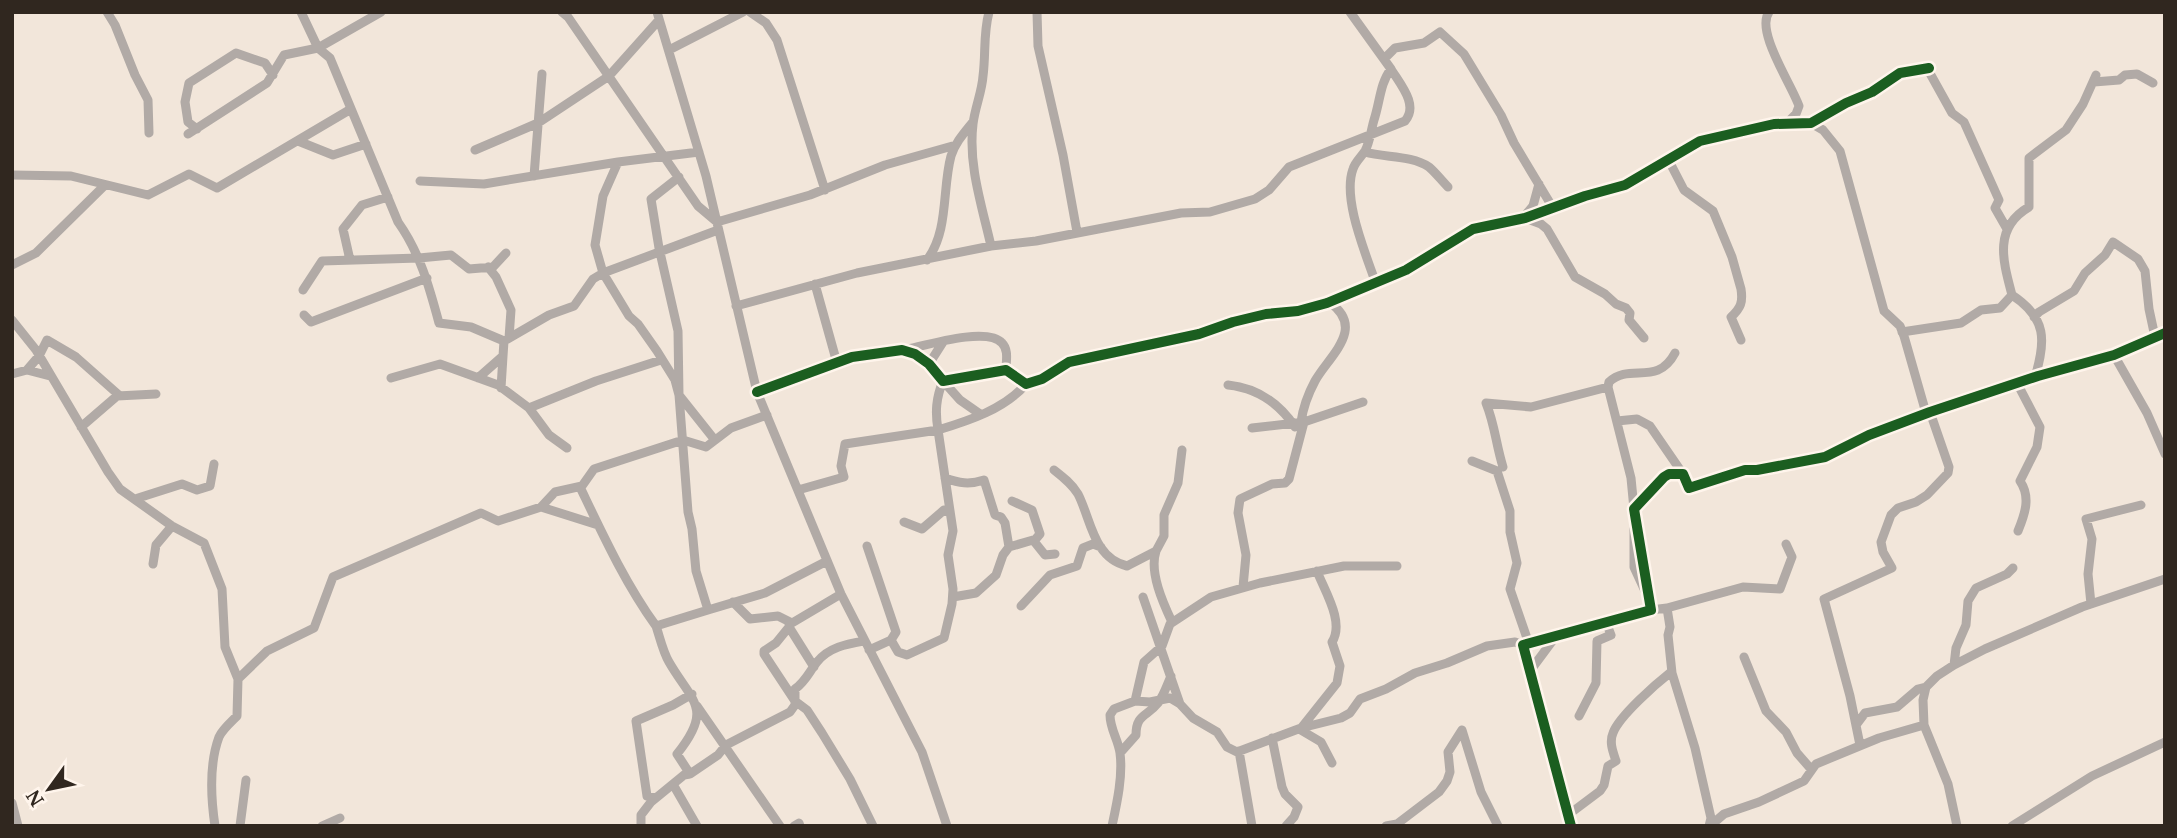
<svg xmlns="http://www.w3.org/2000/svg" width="2177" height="838" viewBox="0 0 2177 838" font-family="'Noto Serif',serif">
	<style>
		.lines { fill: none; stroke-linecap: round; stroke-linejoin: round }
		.minor { stroke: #b1aaa6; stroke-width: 9 }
		.cycleway-casing { stroke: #fff5ec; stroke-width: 15 }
		.cycleway { stroke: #1b5e20; stroke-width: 10 }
	</style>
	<rect width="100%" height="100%" fill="#f2e6da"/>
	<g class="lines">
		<path class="minor" d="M107,12L115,25L135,75L148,100L149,133
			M301,12L318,48L330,58L398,222C420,253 429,286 439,323L471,327L504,341L549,315L574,306L593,279L603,273L718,230
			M562,12L568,17L698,206L717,222L810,195L885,165L956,145
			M657,12L706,176L757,392L841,594L922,752L947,826
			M750,12L766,23L777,40L825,190
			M989,12C983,35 986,53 983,76C982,92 975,107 973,124C968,165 982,206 991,246
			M1037,12L1038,46L1063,155L1077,232
			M1350,12L1391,69C1380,83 1380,102 1374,120C1371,130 1370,142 1365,151C1361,157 1355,162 1353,169C1342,199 1366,254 1376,284
			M1769,12C1755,31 1792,85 1799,106L1796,114L1786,124
			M669,50L743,12
			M1384,59L1395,48L1424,43L1440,32L1464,54L1501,115L1514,143L1553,208
			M1927,68L1952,113L1964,122L1999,200L1995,208L2007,229
			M2094,82L2119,80L2125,75L2137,74L2153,83
			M1811,123L1823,130L1840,151L1884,311L1900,326L1904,336L1926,413
			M197,129L188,122L185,102L189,83L236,53L265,63L273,75
			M188,134L267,83L284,55L318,48L381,12
			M298,141L333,155L366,144
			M475,150L538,123L609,76L659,20
			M1365,152C1385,158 1411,155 1429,167C1436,173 1442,181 1448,187
			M1668,159L1684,190L1713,211L1732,257L1741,289C1743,302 1741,308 1731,317L1741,340
			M618,162L603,196L595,245L603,273L629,316L638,324L657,351L675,380L679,395L714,439
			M12,175L71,176L148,195L189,174L217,188L351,109
			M534,176L542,74
			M420,181L484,184L618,162L699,152
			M1525,218L1541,224L1547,229L1575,277L1605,294L1616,304L1626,308L1630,313L1629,320L1644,338
			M1522,219L1533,206L1539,184
			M350,260L343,229L362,205L388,197
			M927,260C949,231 942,189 951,156C955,143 964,133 972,123
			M12,265L36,253L105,185
			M488,267L496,277L511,310L509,338
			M815,284L837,363
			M303,290L322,261L419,258L451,255L469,269L493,267L506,253
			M736,306L857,273L991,246L1036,241L1181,213L1210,212L1255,199L1269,190L1289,167L1405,121C1419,105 1400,84 1391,69
			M304,315L311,322L427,278
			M2034,317L2039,312L2074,291L2085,273L2105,255L2113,242L2138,259L2145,271L2149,309L2155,337
			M12,320L36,350L108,472L120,489L172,526L204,543L222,589L225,647L238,679L237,716C231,722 222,730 219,737C209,764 211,799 215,826
			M1902,332L1961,323L1981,310L2000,308L2012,295
			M904,350C924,346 987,326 1002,343C1009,350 1006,361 1006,370
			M2114,355L2147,413L2165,454
			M929,364L943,342
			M27,370L39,356L47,340L76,357L120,396
			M12,374L27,370L50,376
			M2035,377C2046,341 2047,318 2012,295C2003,261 1993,228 2029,207V158L2066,130L2083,104L2096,75
			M391,378L440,364L498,385L529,408L549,435L567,448
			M478,378L503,356L504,341
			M943,381C936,398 935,412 938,430C968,421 1005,409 1026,384
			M943,381L960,400L980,414
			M2017,383L2040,427L2037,447L2020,481C2031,497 2025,514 2018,531
			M1228,385C1257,388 1279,403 1295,427
			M501,388L503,356
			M757,392L852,357L902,350L915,354L929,364L943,381L1006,370L1026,384L1042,379L1069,362L1199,334L1233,322L1266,314L1298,311L1327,303L1406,270L1473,229L1525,218L1585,196L1625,185L1700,141L1774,124L1811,123L1846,103L1872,92L1900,73L1929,68
			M529,408L596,381L661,360
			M1617,421L1637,419L1650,426L1683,474
			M1301,422C1303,408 1308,394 1315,381C1329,356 1367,328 1329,302
			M1304,422L1363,402
			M81,427L117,396L156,394
			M1472,461L1497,471L1510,511V532L1517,563L1510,589L1529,644
			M1503,467C1496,445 1495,425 1486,403L1531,407L1608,387
			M1054,470C1063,477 1072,484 1078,494C1091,519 1093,558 1127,566L1156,551C1149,572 1163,603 1172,622
			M945,478C959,483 969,485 984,480L995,515L1001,517L1005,523L1009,547
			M580,487C603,535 625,583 656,626
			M798,490L844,477L841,466L845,444L938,430L953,531L948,555L953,589L952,604L944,638L907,655L898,652L891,640L869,650
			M135,499L182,484L197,490L210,486L214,464
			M1012,501L1032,510L1040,534L1034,541
			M541,507L598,525
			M1634,509L1631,478L1608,387L1609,382C1630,362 1657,387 1675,353
			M904,522L922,529L944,510L950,512
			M1634,529V567L1646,593
			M867,546L896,632L891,640
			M1156,551L1164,536V515L1178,483L1182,450
			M153,564L156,545L172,526
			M1243,587L1246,555L1238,513L1240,499L1272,484L1285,483L1289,479L1304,422L1252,428
			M953,597L976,593L996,575L1003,555L1009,547L1033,540L1045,555L1055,554
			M1143,597L1180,704L1193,718L1217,732L1227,747L1237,752L1301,728L1341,718L1350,713L1360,699L1386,689L1415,673L1447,663L1487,646L1515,642L1523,645
			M733,602L750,619L778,616L792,623L841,594
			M2091,604L2088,574L2092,539L2086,519L2141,505
			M1021,606L1050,575L1077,566L1083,548L1093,544L1101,547
			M1667,608L1743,587L1780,589L1792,557L1786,544
			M708,610L765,593L827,561
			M1651,610L1667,608L1670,627L1668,635L1672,673L1695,748L1711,818L1709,826
			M789,623V627L814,667
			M789,627L776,643L764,651V654L795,701L807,710L822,733L850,779L873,826
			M1744,657L1766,711L1786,732L1797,753L1811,769
			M1954,665L1956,648L1966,625L1968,601L1976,588L2007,574L2013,568
			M1530,671L1556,636
			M238,679L267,651L314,628L333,577L481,513L498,521L541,507L555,492L582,486L594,469L683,440L706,447L731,428L767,415
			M1135,701L1150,702L1170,698L1180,704
			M697,706L780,826
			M1579,716L1596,683L1597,641L1611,635L1606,622
			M1856,725L1865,713L1897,707L1918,689L1926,687
			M1302,727L1337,683L1340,666L1332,642C1345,622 1324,590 1317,571
			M1299,729L1321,742L1332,763
			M1272,738L1282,787L1285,794L1298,807L1294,817L1286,826
			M1860,745L1850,696L1824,599L1892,568L1883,552L1881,542L1891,515L1898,508L1916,502L1927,495L1948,473L1949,467L1930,412
			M1239,751L1252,826
			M1120,753L1136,735C1136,714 1147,717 1158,703C1164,695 1167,685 1171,676
			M690,774L718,755L726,745L790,712L795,705V689C806,681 809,672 817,662C829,647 847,644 864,641
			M674,786L697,826
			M656,798L647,796L636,721L673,705L692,694
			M12,803L18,826
			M1568,815L1600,791L1604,785L1608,766L1616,761C1613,752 1609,742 1613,733C1619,716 1657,683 1671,672
			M240,826L246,780
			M322,826L340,818
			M641,826V815L651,802L684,775L690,774L677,754C714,708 692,702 669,662C663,652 660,638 656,626L708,610L696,571L692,529L688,512L679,395L678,331L659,248L651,199L679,177
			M794,826L799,823L800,826
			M1112,826C1117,803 1123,776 1120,753C1118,739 1110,729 1110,715L1114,709L1135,701L1144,662L1162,646L1170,624L1211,597L1260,583L1344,566H1397
			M1386,826L1397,824L1439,792L1447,781L1450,772L1448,752L1462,730L1481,792L1498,826
			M1571,826L1523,645L1651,610L1634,509L1664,477L1669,474H1683L1689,488L1745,470H1757L1825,457L1869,435L1930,412L2038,376L2114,355L2165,333
			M1710,826L1724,814L1759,802L1804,781L1816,764L1879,738L1924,725
			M1957,826L1948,784L1924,725L1923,700L1926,687L1937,676L1954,665L1985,649L2082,607L2165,579
			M2012,826L2092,776L2165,742"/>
		<defs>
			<path id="cycleway" d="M757,392L852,357L902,350L915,354L929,364L943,381L1006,370L1026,384L1042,379L1069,362L1199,334L1233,322L1266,314L1298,311L1327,303L1406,270L1473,229L1525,218L1585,196L1625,185L1700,141L1774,124L1811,123L1846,103L1872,92L1900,73L1929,68
				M1571,826L1523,645L1651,610L1634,509L1664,477L1669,474H1683L1689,488L1745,470H1757L1825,457L1869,435L1930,412L2038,376L2114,355L2165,333"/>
		</defs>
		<use href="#cycleway" class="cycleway-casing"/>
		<use href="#cycleway" class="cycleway"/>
	</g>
	<rect width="2177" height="838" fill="none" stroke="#30271f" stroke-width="28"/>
	<g transform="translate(49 789) rotate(237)" stroke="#fff5ec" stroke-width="5" paint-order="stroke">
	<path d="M0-5L12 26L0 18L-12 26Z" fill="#30271f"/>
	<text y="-10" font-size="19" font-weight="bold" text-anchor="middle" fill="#30271f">N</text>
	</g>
</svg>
